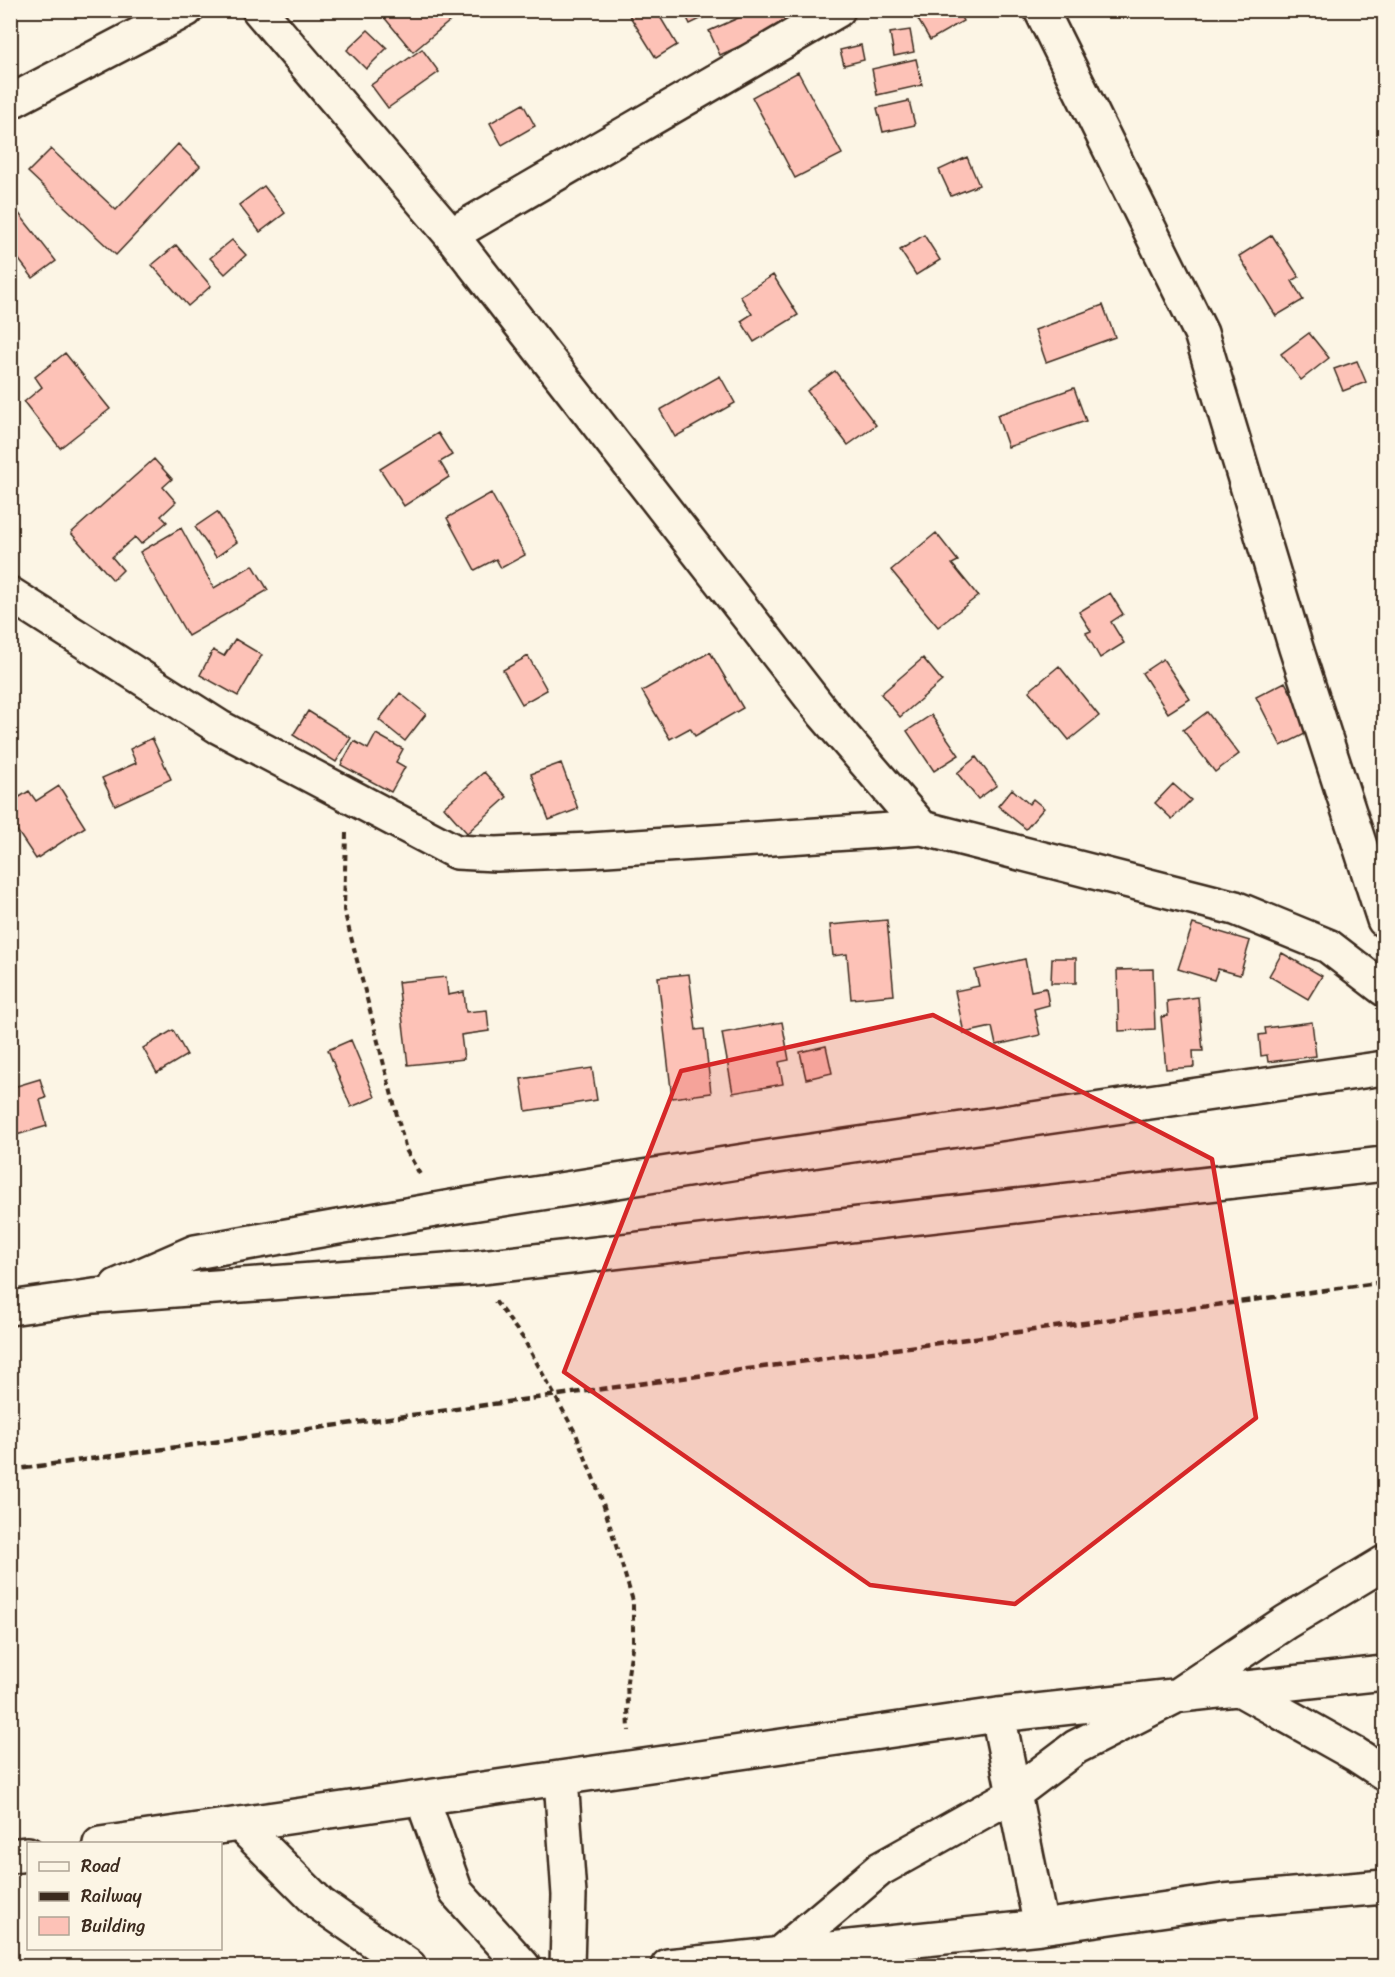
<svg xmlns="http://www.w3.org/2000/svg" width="1395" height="1977" viewBox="0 0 1395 1977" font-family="Sriracha,sans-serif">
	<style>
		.building { fill: #fdc2b7; stroke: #3b2a1e; stroke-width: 1.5 }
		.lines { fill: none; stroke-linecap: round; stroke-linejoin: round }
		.minor-casing { stroke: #3b2a1e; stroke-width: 38 }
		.path { stroke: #3b2a1e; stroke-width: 4; stroke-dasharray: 6 4.5; stroke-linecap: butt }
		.minor { stroke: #fcf5e5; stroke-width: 33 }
		.rail { stroke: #3b2a1e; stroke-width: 4.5; stroke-dasharray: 9 4.5; stroke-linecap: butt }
		.marked { fill: #d62828; fill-opacity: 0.2; stroke: #d62828; stroke-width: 4.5; stroke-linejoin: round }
	</style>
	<rect width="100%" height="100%" fill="#fcf5e5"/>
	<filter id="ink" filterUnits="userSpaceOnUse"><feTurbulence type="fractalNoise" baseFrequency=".0167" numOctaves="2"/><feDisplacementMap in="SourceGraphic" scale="12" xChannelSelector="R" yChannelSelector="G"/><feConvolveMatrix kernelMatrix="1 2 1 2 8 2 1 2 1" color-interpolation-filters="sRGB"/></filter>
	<g filter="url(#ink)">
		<path class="building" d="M378,10H463L413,52Z
			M626,10H656L677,45L656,58Z
			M683,10H719L690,24Z
			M756,10H820L720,55L709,31Z
			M926,10H957L963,21L930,40L916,16Z
			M368,30L387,48L366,69L347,50Z
			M910,30L914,52L894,56L890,33Z
			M861,45L864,60L844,65L840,50Z
			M422,49L439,72L388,108L371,85Z
			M916,59L922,85L877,95L872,69Z
			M798,72L842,154L795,178L752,97Z
			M909,101L915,125L883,132L877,108Z
			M523,104L535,126L502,145L490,123Z
			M178,144L200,166L116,255L28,172L51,149L116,210Z
			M967,157L979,185L951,196L939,170Z
			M264,186L285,213L260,232L239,205Z
			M10,202L56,261L33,278L10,248Z
			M924,235L940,260L916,275L900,250Z
			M1272,235L1299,277L1292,281L1303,300L1276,316L1239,256Z
			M232,240L246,255L225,274L210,258Z
			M176,245L211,286L188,306L152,265Z
			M773,275L798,315L754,342L741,321L752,314L740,296Z
			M1103,305L1115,337L1046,362L1035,330Z
			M1309,333L1329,358L1301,380L1281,354Z
			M65,353L110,409L60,448L24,402L42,387L35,377Z
			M1357,361L1366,382L1343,391L1334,369Z
			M835,371L876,425L848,445L807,391Z
			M720,376L735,403L675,437L660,410Z
			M1074,388L1086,421L1008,447L997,415Z
			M438,433L452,455L440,462L449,477L404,506L380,469Z
			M154,459L172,479L163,487L176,502L161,516L167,522L141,544L135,537L112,557L123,570L113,580L71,533Z
			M491,493L525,555L501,568L496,559L475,570L447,518Z
			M217,512L237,542L216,557L195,527Z
			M181,528L214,588L253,565L268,590L188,636L140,552Z
			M936,533L958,561L952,564L978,596L938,627L891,570Z
			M1110,593L1123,614L1111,622L1124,643L1100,658L1086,633L1091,631L1079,612Z
			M235,639L262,655L238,696L200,675L213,650L224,656Z
			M710,652L743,708L695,736L690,728L670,739L642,691Z
			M528,656L547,690L522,704L503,670Z
			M923,658L942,681L900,717L881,694Z
			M1163,659L1190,699L1168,713L1142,673Z
			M1059,666L1099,716L1069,740L1029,691Z
			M1285,682L1311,731L1281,746L1256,697Z
			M400,693L426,714L405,741L379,720Z
			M308,711L351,738L336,762L293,735Z
			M1207,712L1239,754L1215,772L1183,730Z
			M931,715L959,755L934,771L907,731Z
			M376,734L403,749L396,762L405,767L391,792L341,765L354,741L368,749Z
			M152,738L171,779L115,805L102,778L136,763L130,749Z
			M976,757L997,785L978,799L957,773Z
			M561,763L578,809L549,820L531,774Z
			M484,772L507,797L467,833L444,807Z
			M1173,784L1191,800L1172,819L1155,803Z
			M59,786L85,827L36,859L10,820V803L29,791L36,801Z
			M1012,789L1029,804L1033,799L1044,808L1026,829L998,806Z
			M887,920L894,995L851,999L847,954L833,956L830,925Z
			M1193,924L1250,941L1240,975L1218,969L1214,980L1178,969Z
			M1282,953L1322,976L1308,999L1269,976Z
			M1052,958H1076V983H1051Z
			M1025,959L1031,991L1046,988L1049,1005L1034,1009L1040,1035L996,1045L992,1027L964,1033L955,991L979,986L975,970Z
			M1153,969L1155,1029L1119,1031L1117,970Z
			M689,974L696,1030L704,1029L711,1093L672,1098L658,977Z
			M446,977L448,995L464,992L466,1012L487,1010L489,1031L461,1035L464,1059L408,1065L398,982Z
			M1198,997L1203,1051H1193L1194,1067L1166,1069L1161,1017L1168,1016L1167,1001Z
			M782,1022L789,1060L779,1062L783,1084L733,1093L722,1033Z
			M1312,1022L1316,1056L1268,1062L1267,1055L1261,1056L1259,1035L1266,1034L1265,1028Z
			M173,1030L187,1055L157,1073L143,1048Z
			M351,1040L375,1097L351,1107L328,1050Z
			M826,1046L832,1073L806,1079L800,1052Z
			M592,1068L597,1100L526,1111L521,1079Z
			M40,1079L46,1098L40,1100L47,1126L13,1136L10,1125V1088Z"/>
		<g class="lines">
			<defs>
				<path id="minor" d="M259,10L451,235L838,10
					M1041,10L1201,333L1296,648L1384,920
					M10,102L186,10
					M451,235L824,714L922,828
					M10,594L219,727L456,852L496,854L591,850L922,828L1235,908L1328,946L1384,989
					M117,1286L195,1252L452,1207L770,1157L1384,1068
					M10,1308L94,1296L473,1268L1384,1164
					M1241,1690L1355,1754L1384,1773
					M998,1715L1041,1927
					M561,1778L569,1895L567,1966
					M422,1798L456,1892L523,1966
					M240,1824L320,1904L409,1966
					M100,1844L998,1715L1384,1673
					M10,1856L28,1854
					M668,1966L1041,1927L1223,1901L1384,1887
					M757,1966L778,1955L880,1869L1014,1794L1076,1747L1176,1696L1286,1622L1384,1563"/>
			</defs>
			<use href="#minor" class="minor-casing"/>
			<path class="path" d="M346,833L344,910L406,1150L421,1176
				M495,1301L523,1338L576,1434L602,1500L633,1601V1641L627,1681L629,1731"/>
			<use href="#minor" class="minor"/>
			<path class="rail" d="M10,1470L1384,1282"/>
		</g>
	</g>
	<path class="marked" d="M933,1015L1212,1159L1256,1418L1015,1604L870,1585L564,1372L681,1071Z"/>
	<rect width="1395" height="1977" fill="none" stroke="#fcf5e5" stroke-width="36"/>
	<rect x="18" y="18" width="1359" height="1941" fill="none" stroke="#3b2a1e" stroke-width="2" filter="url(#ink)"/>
	<rect x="27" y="1842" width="195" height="108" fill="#fcf5e5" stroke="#afa495" stroke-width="1.5"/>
	<rect x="39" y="1862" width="30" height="9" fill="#fcf5e5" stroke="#afa495" stroke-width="1.5"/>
	<text x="81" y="1872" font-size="18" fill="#3b2a1e">Road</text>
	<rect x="39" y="1892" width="30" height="9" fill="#3b2a1e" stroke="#afa495" stroke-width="1.5"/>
	<text x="81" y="1902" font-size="18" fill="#3b2a1e">Railway</text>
	<rect x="39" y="1917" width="30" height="18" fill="#fdc2b7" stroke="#afa495" stroke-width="1.5"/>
	<text x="81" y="1932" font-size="18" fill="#3b2a1e">Building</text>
</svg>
